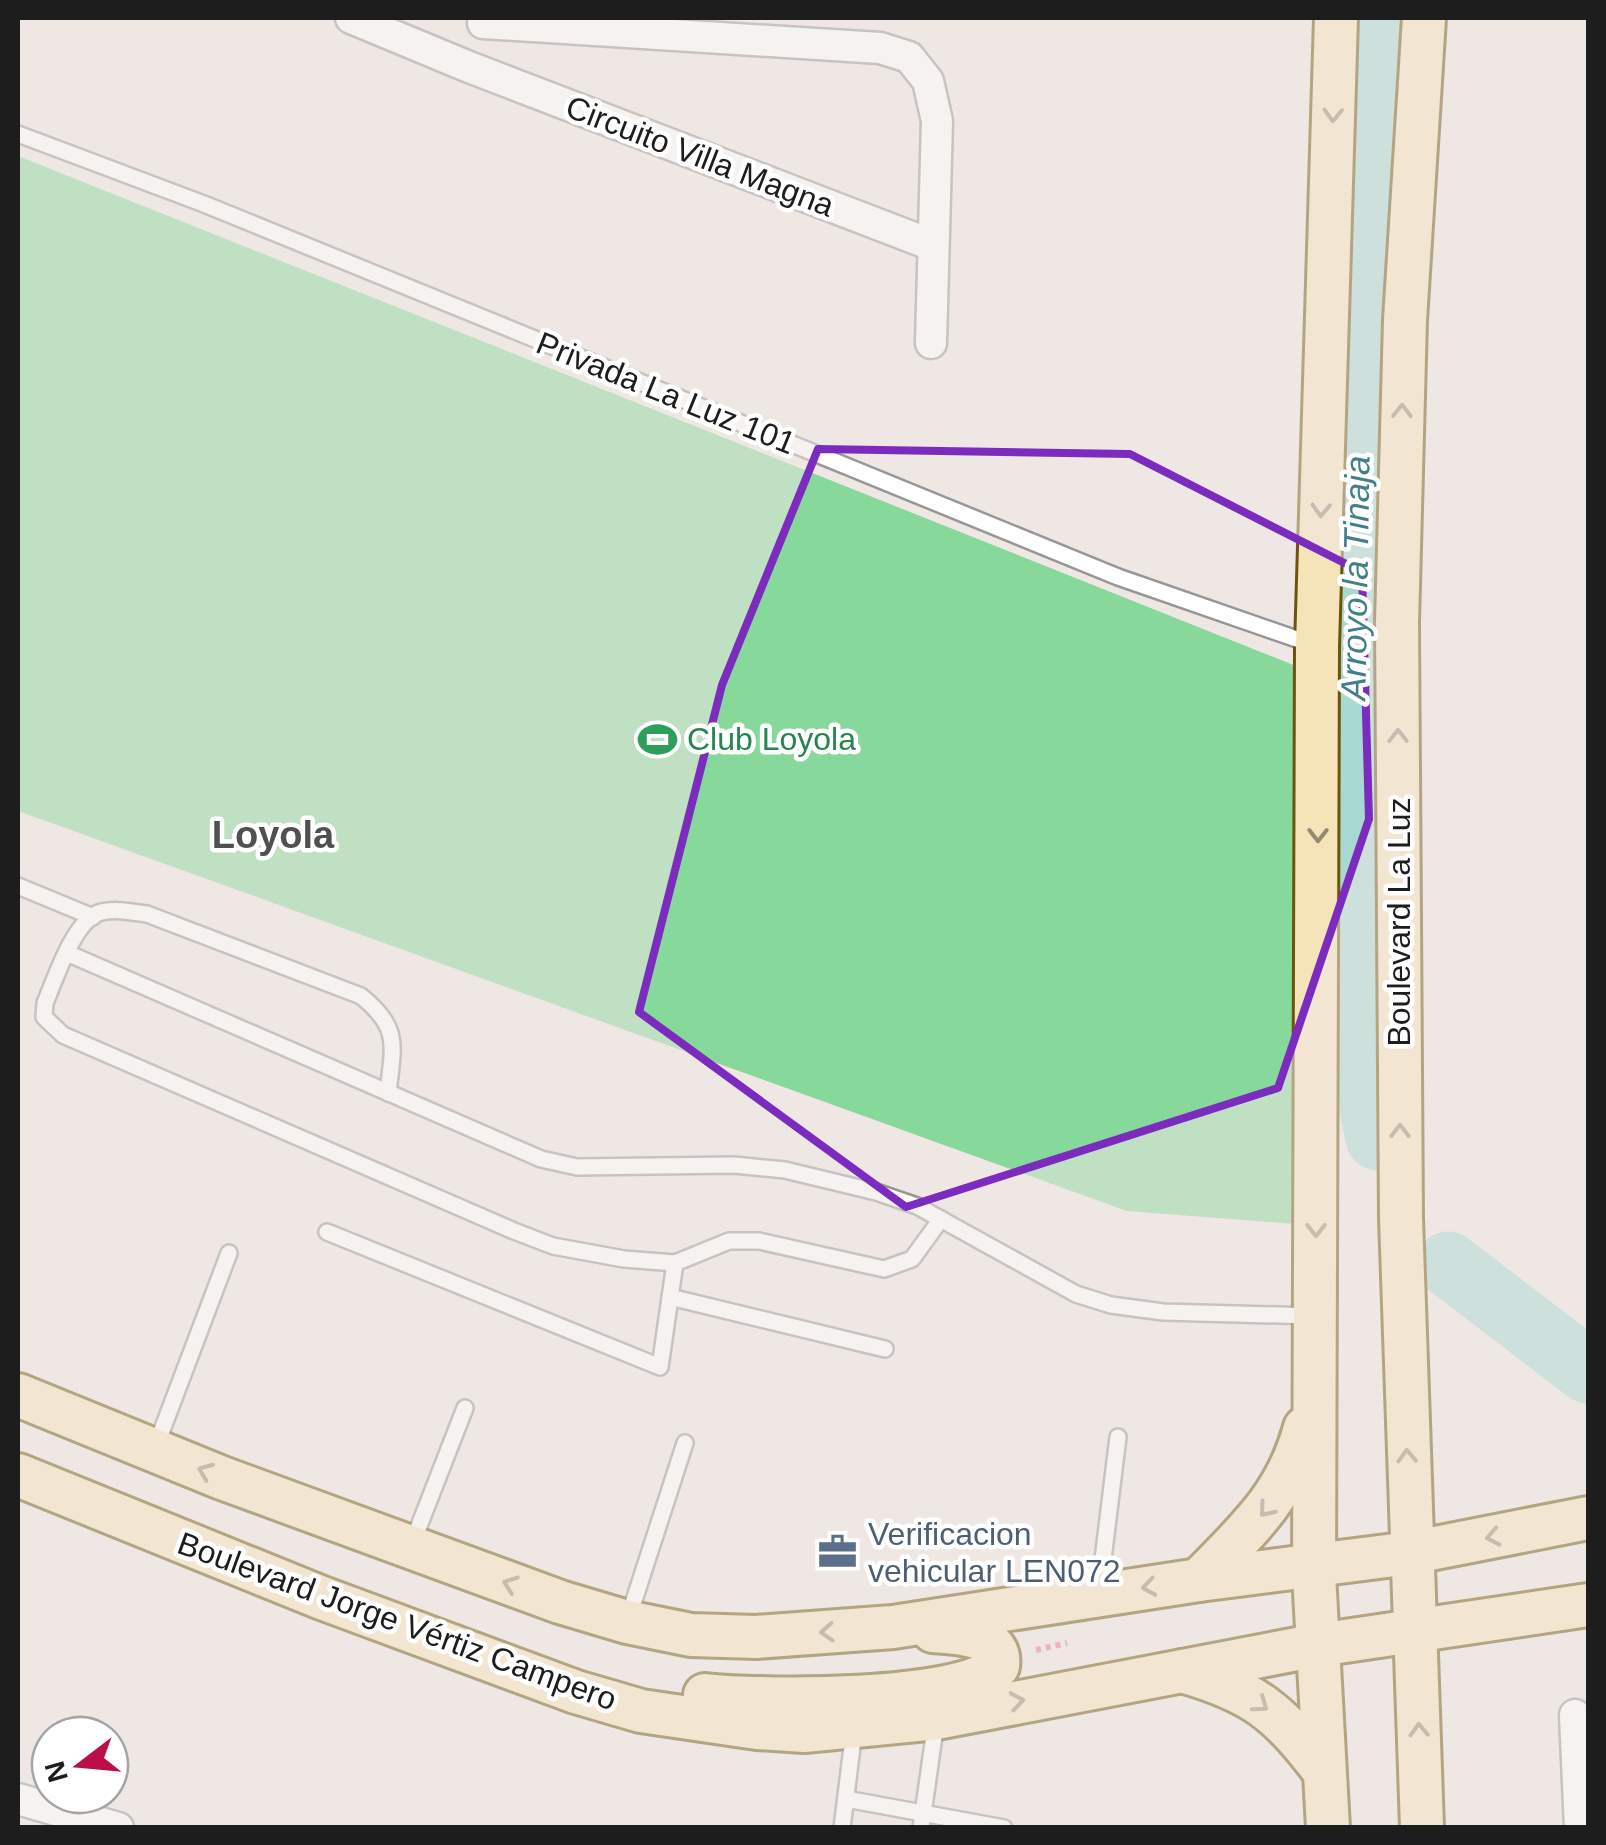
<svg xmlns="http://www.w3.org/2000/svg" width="1606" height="1845" font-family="Arial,sans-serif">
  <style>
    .pitch { fill: #86d89b }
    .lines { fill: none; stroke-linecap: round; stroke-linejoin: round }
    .river { stroke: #a7d8d2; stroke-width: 65 }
    .lane-casing { stroke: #979797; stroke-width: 20 }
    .street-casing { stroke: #979797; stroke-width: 35 }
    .secondary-casing { stroke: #6c540c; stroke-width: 48 }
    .path { stroke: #f07292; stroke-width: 6; stroke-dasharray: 5 5; stroke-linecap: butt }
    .lane { stroke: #fff; stroke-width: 15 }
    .street { stroke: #fff; stroke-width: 30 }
    .secondary { stroke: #f5e3ba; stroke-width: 42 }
    .oneway { stroke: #948a73 }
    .marked { fill: none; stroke: #7b2cbf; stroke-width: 8; stroke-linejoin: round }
    .labels { text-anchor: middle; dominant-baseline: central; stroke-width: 9; stroke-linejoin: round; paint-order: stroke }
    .street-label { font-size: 32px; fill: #1d1d1d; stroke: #fff }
    .leisure-label { font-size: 32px; fill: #27864d; stroke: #fff; text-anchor: start }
    .service-label { font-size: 32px; fill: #4e5e75; stroke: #fff; text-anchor: start }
    .water-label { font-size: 35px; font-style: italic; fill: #437f88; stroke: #fff }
    .quarter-label { font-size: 38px; font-weight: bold; fill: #505050; stroke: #fff }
  </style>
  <rect width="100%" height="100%" fill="#eee7e4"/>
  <path class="pitch" d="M 18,156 L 1296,666 L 1296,1224 L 1127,1211 L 18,811 Z"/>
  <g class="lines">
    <g class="river">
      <path d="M 1375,18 L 1359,279 L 1353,594 L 1352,842 L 1362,1061 L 1378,1138"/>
      <path d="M 1448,1264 L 1588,1371"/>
    </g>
    <defs>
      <g id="lane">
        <path d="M 18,134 L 204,204 L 1118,577 L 1311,644"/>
        <path d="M 18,886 L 93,917"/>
        <path d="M 67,953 L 541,1159 L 577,1167 L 734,1165 L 785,1170 L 876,1192 L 917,1206 L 1076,1294 L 1111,1305 L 1163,1312 L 1314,1316"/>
        <path d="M 388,1093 C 393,1046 401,1028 361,996 L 147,914 C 132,912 113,908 98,913 C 73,923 55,980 45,1003 L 44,1017 L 63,1035 L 514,1231 L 553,1246 L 624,1259 L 675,1263 L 729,1241 L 759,1241 L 884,1269 L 912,1259 L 941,1219"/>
        <path d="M 327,1232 L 660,1367 L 675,1263"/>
        <path d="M 670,1297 L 885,1349"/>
        <path d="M 156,1446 L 229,1253"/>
        <path d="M 412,1544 L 465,1408"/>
        <path d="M 1099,1592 L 1118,1437"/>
        <path d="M 628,1619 L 685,1443"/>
        <path d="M 846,1799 L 1004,1828"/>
        <path d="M 842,1828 L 854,1731"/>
        <path d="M 921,1828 L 936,1722"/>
      </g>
      <g id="street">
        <path d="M 351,18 L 469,67 L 932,245"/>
        <path d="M 483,23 L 880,48 L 909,57 L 928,81 L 937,121 L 931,343"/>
        <path d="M 1575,1715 L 1580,1828"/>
        <path d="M 18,1799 L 118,1828"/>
      </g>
      <g id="secondary">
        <path d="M 18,1395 L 222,1478 L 560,1602 L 627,1622 L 691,1635 L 756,1637 L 893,1627 L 1199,1580 L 1410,1553 L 1588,1518"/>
        <path d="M 18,1475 L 322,1598 L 576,1692 L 641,1711 L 757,1728 L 804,1731 L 937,1718 L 1318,1645 L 1588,1605"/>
        <path d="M 1199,1580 C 1247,1531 1287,1496 1305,1428"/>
        <path d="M 1182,1671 C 1255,1692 1278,1711 1324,1771"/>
        <path d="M 705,1695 C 758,1701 964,1703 998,1666 C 1003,1633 956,1633 933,1631"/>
        <path d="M 1328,1828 L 1314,1574 L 1317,646 L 1336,18"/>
        <path d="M 1422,1828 L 1401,1218 L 1397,623 L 1405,320 L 1424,18"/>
      </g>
    </defs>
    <use href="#lane" class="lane-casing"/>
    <use href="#street" class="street-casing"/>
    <use href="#secondary" class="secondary-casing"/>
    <path class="path" d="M 1036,1650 L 1067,1643"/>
    <use href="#lane" class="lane"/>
    <use href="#street" class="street"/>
    <use href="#secondary" class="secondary"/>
  </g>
  <defs><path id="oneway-chevron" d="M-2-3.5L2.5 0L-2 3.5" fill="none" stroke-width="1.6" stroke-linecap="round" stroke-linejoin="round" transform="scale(2.5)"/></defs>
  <g class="oneway">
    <use href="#oneway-chevron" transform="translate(1333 115) rotate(92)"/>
    <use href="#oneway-chevron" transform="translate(1402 411) rotate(-89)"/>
    <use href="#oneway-chevron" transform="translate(1321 510) rotate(92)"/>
    <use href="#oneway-chevron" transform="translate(1398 736) rotate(-90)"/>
    <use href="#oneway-chevron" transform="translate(1318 835) rotate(90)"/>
    <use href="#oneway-chevron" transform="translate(1400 1131) rotate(-90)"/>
    <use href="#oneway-chevron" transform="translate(1316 1230) rotate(90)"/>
    <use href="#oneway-chevron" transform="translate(1407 1456) rotate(-92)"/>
    <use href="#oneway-chevron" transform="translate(205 1471) rotate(-158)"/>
    <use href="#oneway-chevron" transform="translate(1266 1510) rotate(130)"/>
    <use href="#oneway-chevron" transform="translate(1493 1537) rotate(169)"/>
    <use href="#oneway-chevron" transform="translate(510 1584) rotate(-160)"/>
    <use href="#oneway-chevron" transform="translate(1149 1587) rotate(171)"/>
    <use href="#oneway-chevron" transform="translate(827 1632) rotate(176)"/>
    <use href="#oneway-chevron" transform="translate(1017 1701) rotate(-9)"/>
    <use href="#oneway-chevron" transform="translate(1261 1705) rotate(36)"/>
    <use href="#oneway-chevron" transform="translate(1419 1730) rotate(-92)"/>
  </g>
  <path d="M0 0H1606V1845H0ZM 818,449 L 1130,454 L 1362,572 L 1369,819 L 1278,1088 L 906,1207 L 639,1012 L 722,685 Z" fill="#eee7e4" fill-opacity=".55" fill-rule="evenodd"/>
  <path class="marked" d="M 818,449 L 1130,454 L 1362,572 L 1369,819 L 1278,1088 L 906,1207 L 639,1012 L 722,685 Z"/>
  <defs>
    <symbol id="stadium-bare" viewBox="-9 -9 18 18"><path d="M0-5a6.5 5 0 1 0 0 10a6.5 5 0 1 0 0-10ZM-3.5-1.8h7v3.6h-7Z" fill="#2e9e5b" stroke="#fff" stroke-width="2.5" paint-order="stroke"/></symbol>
    <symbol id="office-bare" viewBox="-9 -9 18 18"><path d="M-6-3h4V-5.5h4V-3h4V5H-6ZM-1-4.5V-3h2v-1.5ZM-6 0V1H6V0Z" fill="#5c6f8a" stroke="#fff" stroke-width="2.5" paint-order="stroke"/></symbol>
  </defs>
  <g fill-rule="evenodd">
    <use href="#stadium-bare" x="630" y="712" width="55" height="55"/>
    <use href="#office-bare" x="810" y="1524" width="55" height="55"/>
  </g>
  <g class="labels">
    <g class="street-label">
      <text transform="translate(700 156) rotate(21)">Circuito Villa Magna</text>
      <text transform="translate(666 393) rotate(22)">Privada La Luz 101</text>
      <text transform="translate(1399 922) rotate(-90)">Boulevard La Luz</text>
      <text transform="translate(397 1621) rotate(20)">Boulevard Jorge Vértiz Campero</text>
    </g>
    <g class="leisure-label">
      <text x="687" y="739">Club Loyola</text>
    </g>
    <g class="service-label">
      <text x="868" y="1534">Verificacion<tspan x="868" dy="37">vehicular LEN072</tspan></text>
    </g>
    <g class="water-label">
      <text transform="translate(1355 578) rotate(-89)">Arroyo la Tinaja</text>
    </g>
    <g class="quarter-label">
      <text x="273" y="835">Loyola</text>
    </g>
  </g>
  <rect width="1606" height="1845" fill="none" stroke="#1d1d1d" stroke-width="40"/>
  <g transform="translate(80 1765) rotate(254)"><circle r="48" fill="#ffffff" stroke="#a5a5a5" stroke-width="2.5"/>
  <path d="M0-8L18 38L0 25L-18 38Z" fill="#bd0e4c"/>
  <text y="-15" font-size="28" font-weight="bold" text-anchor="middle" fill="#1d1d1d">N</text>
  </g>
</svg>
